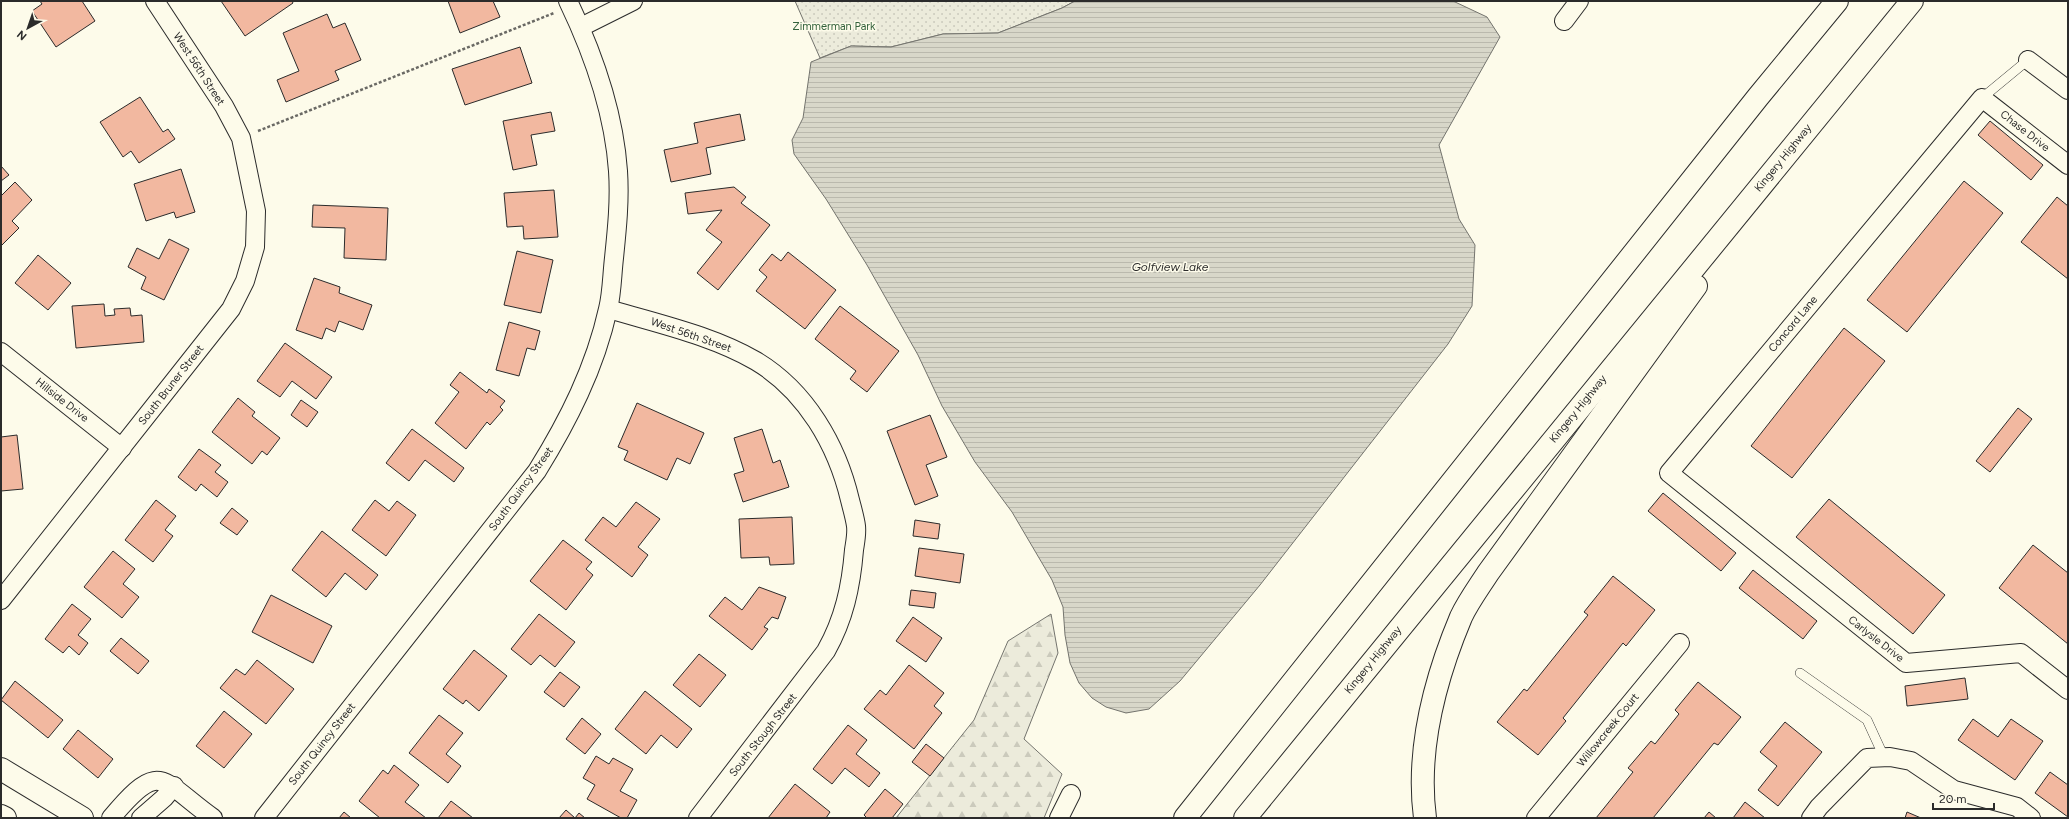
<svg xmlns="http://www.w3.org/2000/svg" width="2069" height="819" font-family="Figtree,sans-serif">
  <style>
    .forest { fill: url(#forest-firs); stroke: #74746e }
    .park { fill: url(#park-dots); stroke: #74746e }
    .water { fill: url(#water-rules); stroke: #74746e }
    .building { fill: #f2b8a0; stroke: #2b2b2b }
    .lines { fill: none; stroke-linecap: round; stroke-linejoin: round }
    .lane-casing { stroke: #2b2b2b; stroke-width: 10 }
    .street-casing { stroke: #2b2b2b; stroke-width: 20 }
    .secondary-casing { stroke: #2b2b2b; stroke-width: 24 }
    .highway-casing { stroke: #2b2b2b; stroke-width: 24 }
    .path { stroke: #6a6964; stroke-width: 2.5; stroke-dasharray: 3 2; stroke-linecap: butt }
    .lane { stroke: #fdfbea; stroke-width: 9 }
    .street { stroke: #fdfbea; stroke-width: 18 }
    .secondary { stroke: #fdfbea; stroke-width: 22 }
    .highway { stroke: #fdfbea; stroke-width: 22 }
    .labels { text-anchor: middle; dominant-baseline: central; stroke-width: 3; stroke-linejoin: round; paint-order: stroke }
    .park-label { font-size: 11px; fill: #34623c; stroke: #fdfbea }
    .street-label { font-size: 11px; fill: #2b2b2b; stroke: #fdfbea }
    .water-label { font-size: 12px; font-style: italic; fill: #2b2b2b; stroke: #fdfbea }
  </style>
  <defs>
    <pattern id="forest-firs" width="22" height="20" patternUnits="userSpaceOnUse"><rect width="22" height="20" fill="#ecebdb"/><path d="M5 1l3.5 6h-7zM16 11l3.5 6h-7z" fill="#cbcabc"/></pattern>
    <pattern id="park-dots" width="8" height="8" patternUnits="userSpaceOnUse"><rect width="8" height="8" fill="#ecebdb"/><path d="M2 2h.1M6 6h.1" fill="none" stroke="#cbcabc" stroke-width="1.8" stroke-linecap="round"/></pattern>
    <pattern id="water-rules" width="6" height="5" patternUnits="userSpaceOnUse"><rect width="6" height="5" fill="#d8d7c9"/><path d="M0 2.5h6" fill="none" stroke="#bab9ad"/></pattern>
  </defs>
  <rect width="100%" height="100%" fill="#fdfbea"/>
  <path class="forest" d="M 1051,614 L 1058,653 L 1024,739 L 1062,774 L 1044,818 L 896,818 L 974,720 L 1008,641 Z"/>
  <path class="park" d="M 795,1 L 1075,1 L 1062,8 L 998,33 L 943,34 L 891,47 L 851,46 L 820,58 Z"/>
  <path class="water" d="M 1075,1 L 1453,1 L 1487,17 L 1500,37 L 1439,145 L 1459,219 L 1475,245 L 1472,306 L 1448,344 L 1260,585 L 1180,681 L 1149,709 L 1126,713 L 1106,707 L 1092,698 L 1079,683 L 1070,663 L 1065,635 L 1063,607 L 1052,580 L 1012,512 L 975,462 L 942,406 L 918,355 L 867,265 L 826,199 L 794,154 L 792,140 L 803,118 L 811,62 L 851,46 L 891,47 L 943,34 L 998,33 L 1062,8 Z"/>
  <g class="building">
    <path d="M 40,1 L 82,1 L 95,21 L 56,47 L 32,11 L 42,4 Z"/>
    <path d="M 221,1 L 292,1 L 293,3 L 245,36 Z"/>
    <path d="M 448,1 L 493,1 L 500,17 L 460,33 Z"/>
    <path d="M 327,14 L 333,28 L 345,23 L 361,60 L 335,71 L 339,80 L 286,102 L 277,80 L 299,71 L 283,33 Z"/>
    <path d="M 520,47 L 532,83 L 465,105 L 452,69 Z"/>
    <path d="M 140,97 L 163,132 L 168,129 L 175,139 L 139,163 L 131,151 L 123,157 L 100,122 Z"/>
    <path d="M 551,112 L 555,131 L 531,135 L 537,165 L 513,170 L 503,121 Z"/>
    <path d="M 740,114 L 745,140 L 706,148 L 711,174 L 671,182 L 664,150 L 698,143 L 694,123 Z"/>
    <path d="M 1990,121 L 2043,165 L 2031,180 L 1978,135 Z"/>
    <path d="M 1,166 L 9,175 L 1,181 Z"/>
    <path d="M 181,169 L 195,212 L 176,218 L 174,212 L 146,221 L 134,184 Z"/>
    <path d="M 1964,181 L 2003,213 L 1907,332 L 1867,300 Z"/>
    <path d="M 15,182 L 32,200 L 12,221 L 19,228 L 1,246 L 1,196 Z"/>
    <path d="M 734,187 L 746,197 L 741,203 L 770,225 L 718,290 L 697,273 L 722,242 L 706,230 L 722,210 L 688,214 L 685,193 Z"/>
    <path d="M 554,190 L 558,237 L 524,239 L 523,226 L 507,227 L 504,193 Z"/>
    <path d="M 2057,197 L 2068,206 L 2068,279 L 2021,242 Z"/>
    <path d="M 313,205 L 388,208 L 386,260 L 344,258 L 345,228 L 312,227 Z"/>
    <path d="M 169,239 L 189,249 L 164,300 L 141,289 L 146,277 L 128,267 L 137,248 L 159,259 Z"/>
    <path d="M 517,251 L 553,260 L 541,313 L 504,305 Z"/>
    <path d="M 788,252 L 836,290 L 805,329 L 756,291 L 767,277 L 759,270 L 772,254 L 781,261 Z"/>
    <path d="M 38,255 L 71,283 L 48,310 L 15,283 Z"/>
    <path d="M 314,278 L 340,287 L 339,293 L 372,305 L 363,330 L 339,321 L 335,332 L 326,328 L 322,339 L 296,330 Z"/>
    <path d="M 104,304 L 105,316 L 115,315 L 114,309 L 130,308 L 131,316 L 142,315 L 144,342 L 76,348 L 72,306 Z"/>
    <path d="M 840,306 L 899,351 L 867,392 L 850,379 L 856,371 L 815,339 Z"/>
    <path d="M 509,322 L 540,331 L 535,350 L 527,348 L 519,376 L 496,370 Z"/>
    <path d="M 1844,328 L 1885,361 L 1792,478 L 1751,446 Z"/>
    <path d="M 285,343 L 332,377 L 316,399 L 292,381 L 280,397 L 257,381 Z"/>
    <path d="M 460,372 L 487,393 L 489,389 L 505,401 L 500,407 L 503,410 L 490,425 L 487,422 L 466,449 L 435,423 L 459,392 L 450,385 Z"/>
    <path d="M 238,398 L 255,412 L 252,416 L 280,438 L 267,455 L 262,451 L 252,464 L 212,432 Z"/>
    <path d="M 301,400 L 318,412 L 307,427 L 291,415 Z"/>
    <path d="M 637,403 L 704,433 L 690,464 L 677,458 L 667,480 L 624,460 L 628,451 L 618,447 Z"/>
    <path d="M 2018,408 L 2032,419 L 1990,472 L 1976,461 Z"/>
    <path d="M 930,415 L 947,457 L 926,465 L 938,496 L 915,505 L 887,431 Z"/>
    <path d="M 412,429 L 464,468 L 454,482 L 425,460 L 409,481 L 386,463 Z"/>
    <path d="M 762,429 L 773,463 L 780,460 L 789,487 L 743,502 L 734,474 L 744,471 L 734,438 Z"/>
    <path d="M 17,435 L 23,489 L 1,491 L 1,437 Z"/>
    <path d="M 199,449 L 221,465 L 215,472 L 228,482 L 217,497 L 201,484 L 196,491 L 178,477 Z"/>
    <path d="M 1663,493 L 1736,553 L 1721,571 L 1648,511 Z"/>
    <path d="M 1829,499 L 1945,595 L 1913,634 L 1796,537 Z"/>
    <path d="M 156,500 L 176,516 L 165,530 L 173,536 L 153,562 L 125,540 Z"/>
    <path d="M 375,500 L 389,511 L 397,501 L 416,515 L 386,556 L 352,530 Z"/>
    <path d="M 636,502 L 660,519 L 638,547 L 648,555 L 632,577 L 585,540 L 603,517 L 616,527 Z"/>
    <path d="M 232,508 L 248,521 L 237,535 L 220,523 Z"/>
    <path d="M 792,517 L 794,564 L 770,565 L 769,557 L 741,558 L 739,519 Z"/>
    <path d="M 915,520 L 940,524 L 938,539 L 913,536 Z"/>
    <path d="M 322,531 L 378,575 L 366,590 L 345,573 L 326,597 L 292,570 Z"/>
    <path d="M 563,540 L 592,562 L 586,569 L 593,575 L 566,610 L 530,581 Z"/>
    <path d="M 2033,545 L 2068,573 L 2068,644 L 1999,588 Z"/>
    <path d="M 919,548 L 964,554 L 960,583 L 915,576 Z"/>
    <path d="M 113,551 L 135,569 L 123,584 L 139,597 L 122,618 L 84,587 Z"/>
    <path d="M 1753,570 L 1817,621 L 1803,639 L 1739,588 Z"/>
    <path d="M 1613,576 L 1655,610 L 1626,646 L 1623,643 L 1563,718 L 1566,721 L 1538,755 L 1497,722 L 1524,689 L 1527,691 L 1588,615 L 1584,612 Z"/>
    <path d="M 759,587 L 786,597 L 778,619 L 772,617 L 764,627 L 768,629 L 752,650 L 709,616 L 725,597 L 742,610 Z"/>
    <path d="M 911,590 L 936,593 L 934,608 L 909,605 Z"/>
    <path d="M 271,595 L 332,626 L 313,663 L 252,632 Z"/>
    <path d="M 72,604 L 91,619 L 78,635 L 88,643 L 79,655 L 69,646 L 63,653 L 45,639 Z"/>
    <path d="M 539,614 L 575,642 L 555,667 L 540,655 L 531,665 L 511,649 Z"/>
    <path d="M 913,617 L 942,638 L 926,662 L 896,641 Z"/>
    <path d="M 121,638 L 149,661 L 138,674 L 110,651 Z"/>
    <path d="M 474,650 L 507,676 L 479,711 L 466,700 L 463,704 L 443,689 Z"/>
    <path d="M 699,654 L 726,675 L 700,707 L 673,685 Z"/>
    <path d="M 257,660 L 294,689 L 266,724 L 220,688 L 236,669 L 245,675 Z"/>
    <path d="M 909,665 L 944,693 L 934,706 L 942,713 L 914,749 L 864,709 L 880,690 L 886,695 Z"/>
    <path d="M 560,672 L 580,687 L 564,707 L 544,692 Z"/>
    <path d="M 1965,678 L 1968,699 L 1907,706 L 1905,686 Z"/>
    <path d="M 15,681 L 63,720 L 48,738 L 1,700 Z"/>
    <path d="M 1698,682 L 1741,717 L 1718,745 L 1714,743 L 1653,818 L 1596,818 L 1633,772 L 1628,768 L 1651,741 L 1655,744 L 1679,714 L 1675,710 Z"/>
    <path d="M 645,691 L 692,729 L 677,748 L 661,735 L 646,754 L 615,729 Z"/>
    <path d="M 224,711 L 252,734 L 224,768 L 196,746 Z"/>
    <path d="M 439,715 L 463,733 L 446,754 L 461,766 L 448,783 L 409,753 Z"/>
    <path d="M 582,718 L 601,734 L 585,754 L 566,739 Z"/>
    <path d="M 1973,719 L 1998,737 L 2011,719 L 2043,741 L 2015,780 L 1958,740 Z"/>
    <path d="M 1785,722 L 1822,752 L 1778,806 L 1758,790 L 1777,766 L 1760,752 Z"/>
    <path d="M 848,725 L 867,740 L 856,754 L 880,773 L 869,787 L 845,768 L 832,784 L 813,769 Z"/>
    <path d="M 78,730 L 113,759 L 98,778 L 63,749 Z"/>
    <path d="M 926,744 L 944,758 L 930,776 L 912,762 Z"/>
    <path d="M 596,756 L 609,764 L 613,758 L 633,769 L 620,791 L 637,800 L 627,818 L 621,818 L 587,799 L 595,785 L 583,778 Z"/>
    <path d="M 394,765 L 419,785 L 405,802 L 426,818 L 380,818 L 359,801 L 383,770 L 388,774 Z"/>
    <path d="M 2050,772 L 2068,785 L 2068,817 L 2035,793 Z"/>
    <path d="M 795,784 L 830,812 L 826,818 L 768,818 Z"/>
    <path d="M 885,789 L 903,804 L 892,818 L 867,818 L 864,815 Z"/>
    <path d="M 451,801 L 473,818 L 438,818 Z"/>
    <path d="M 1745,802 L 1765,818 L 1733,818 Z"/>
    <path d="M 566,810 L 575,818 L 579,813 L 585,818 L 559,818 Z"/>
    <path d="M 344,812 L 351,818 L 339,818 Z"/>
    <path d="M 1709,812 L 1716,818 L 1704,818 Z"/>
    <path d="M 1907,812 L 1921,818 L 1905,818 Z"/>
  </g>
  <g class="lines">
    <defs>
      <g id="lane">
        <path d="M 1982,98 L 2028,60"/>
        <path d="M 1800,673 L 1867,720 L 1884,757"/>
      </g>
      <g id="street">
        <path d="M 1564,21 L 1579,1"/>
        <path d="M 581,27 L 633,1"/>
        <path d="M 2028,60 L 2068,90"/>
        <path d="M 2068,165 L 1982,98 L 1669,473 L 1906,663 L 2021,653 L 2068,690"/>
        <path d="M 609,309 C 658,324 711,335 756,361 C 806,391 837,445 850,500 C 852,508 855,518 856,526 C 857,534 855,543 854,550 C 851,587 844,619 826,651 L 698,818"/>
        <path d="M 1,352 L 122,448"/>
        <path d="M 1,600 L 231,309 L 245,281 L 255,247 L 256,211 L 241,138 L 224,106 L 155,1"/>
        <path d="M 111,818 C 161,758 160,780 213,818"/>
        <path d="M 141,818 L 164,798 L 174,786"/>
        <path d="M 264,818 L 537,471 C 568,421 595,368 608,309 C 612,293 612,275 614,258 C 617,229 620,200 618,171 C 614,113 593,53 568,1"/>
        <path d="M 1059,818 L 1071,794"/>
        <path d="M 1536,818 L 1680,643"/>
        <path d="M 1811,818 L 1819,807 L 1867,758 L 1890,757 L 1911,761 L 1954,790 L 2017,807 L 2031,818"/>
      </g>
      <g id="secondary">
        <path d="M 1,769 L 82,818"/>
        <path d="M 1,816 L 5,818"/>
      </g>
      <g id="highway">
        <path d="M 1185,818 L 1758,97 L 1837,1"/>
        <path d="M 1245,818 L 1912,1"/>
        <path d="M 1425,818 C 1416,750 1435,679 1461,617 C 1468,602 1479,587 1488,573 L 1696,286"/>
      </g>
    </defs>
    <use href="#lane" class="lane-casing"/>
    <use href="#street" class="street-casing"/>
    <use href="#secondary" class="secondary-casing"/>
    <use href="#highway" class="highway-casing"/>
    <path class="path" d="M 258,131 L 554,13"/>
    <use href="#lane" class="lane"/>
    <use href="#street" class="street"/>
    <use href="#secondary" class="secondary"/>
    <use href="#highway" class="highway"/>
  </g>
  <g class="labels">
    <g class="park-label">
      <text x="834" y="26">Zimmerman Park</text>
    </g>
    <g class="street-label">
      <text transform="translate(199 69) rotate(57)">West 56th Street</text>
      <text transform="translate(2025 131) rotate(38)">Chase Drive</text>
      <text transform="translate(1783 158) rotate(-51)">Kingery Highway</text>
      <text transform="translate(1793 324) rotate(-50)">Concord Lane</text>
      <text transform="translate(691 335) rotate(19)">West 56th Street</text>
      <text transform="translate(171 385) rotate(-52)">South Bruner Street</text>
      <text transform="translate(62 400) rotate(38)">Hillside Drive</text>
      <text transform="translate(1578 409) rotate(-51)">Kingery Highway</text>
      <text transform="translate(521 489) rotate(-54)">South Quincy Street</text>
      <text transform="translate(1876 639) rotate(38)">Carlysle Drive</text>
      <text transform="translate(1373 660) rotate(-51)">Kingery Highway</text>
      <text transform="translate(1608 730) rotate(-51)">Willowcreek Court</text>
      <text transform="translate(763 735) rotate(-52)">South Stough Street</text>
      <text transform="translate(322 744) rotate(-52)">South Quincy Street</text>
    </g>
    <g class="water-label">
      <text x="1170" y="267">Golfview Lake</text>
    </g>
  </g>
  <rect width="2069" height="819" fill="none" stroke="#2b2b2b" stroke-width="4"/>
  <g transform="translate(28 28) rotate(220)" stroke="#fdfbea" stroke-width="3" paint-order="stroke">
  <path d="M0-3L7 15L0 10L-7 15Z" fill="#2b2b2b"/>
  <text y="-6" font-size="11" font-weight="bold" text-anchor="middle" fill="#2b2b2b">N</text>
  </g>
  <path d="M1933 803v6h61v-6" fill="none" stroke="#2b2b2b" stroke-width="2"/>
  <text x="1939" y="803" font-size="12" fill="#2b2b2b" stroke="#fdfbea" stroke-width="3" paint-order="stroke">20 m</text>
</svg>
